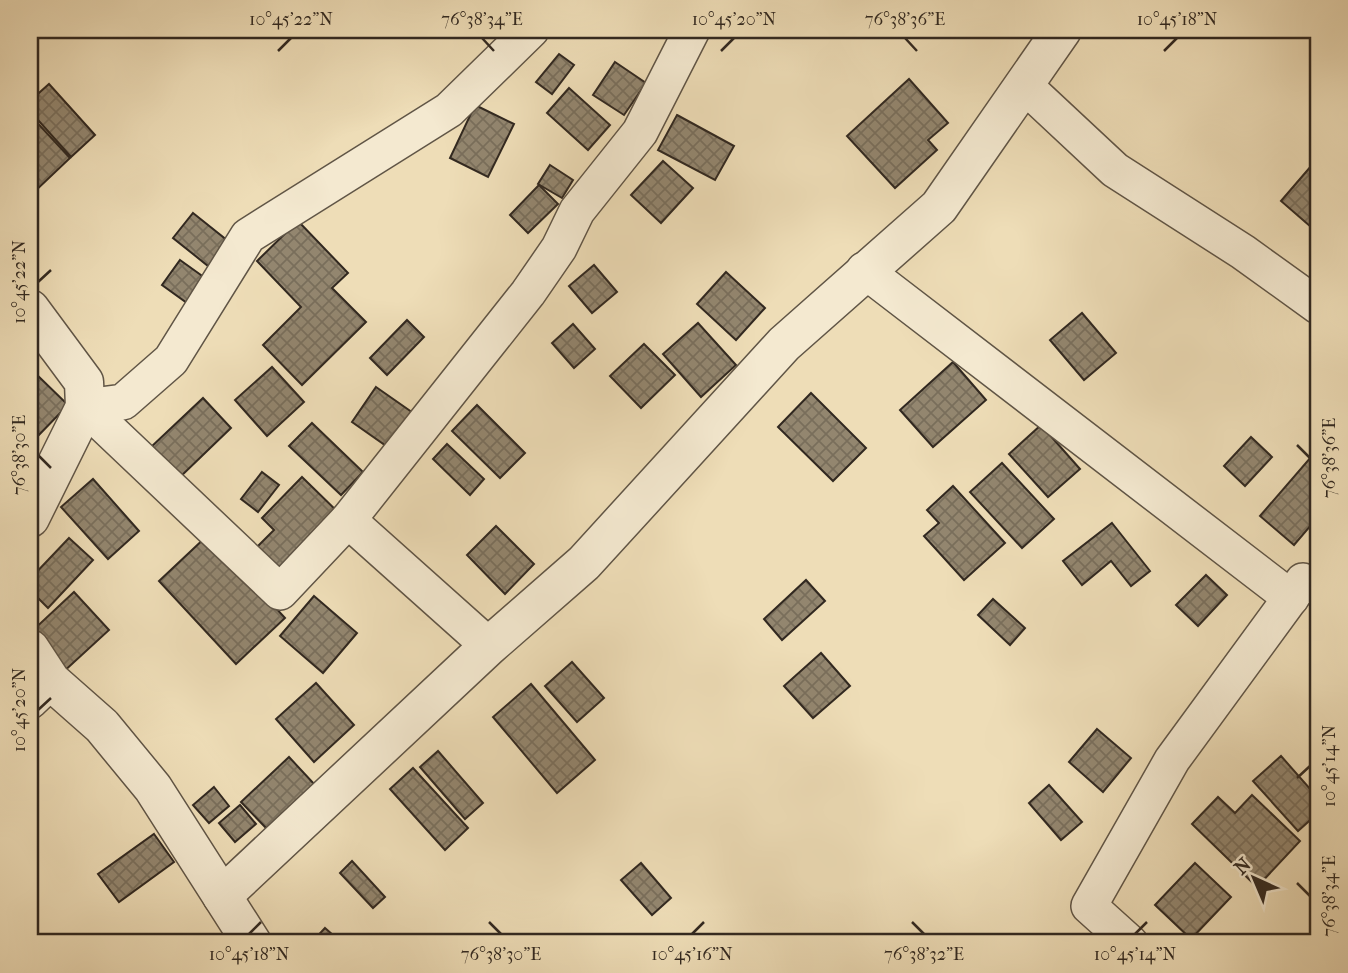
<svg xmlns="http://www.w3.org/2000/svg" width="1348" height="973" font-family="'IM FELL French Canon',serif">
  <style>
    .building { fill: url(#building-cross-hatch); stroke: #312820; stroke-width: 2 }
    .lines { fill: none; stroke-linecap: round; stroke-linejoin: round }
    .minor-casing { stroke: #605546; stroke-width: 38 }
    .tertiary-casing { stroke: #605546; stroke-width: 41 }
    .minor { stroke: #f4e9d0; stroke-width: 35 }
    .tertiary { stroke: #f4e9d0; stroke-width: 38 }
    .ticks { fill: none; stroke: #312820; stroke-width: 2.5 }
    .neatline { fill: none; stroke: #312820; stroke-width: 2.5 }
    .ticks-label { font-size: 18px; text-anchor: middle; fill: #312820 }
  </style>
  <defs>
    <pattern id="building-cross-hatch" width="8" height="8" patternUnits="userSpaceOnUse" patternTransform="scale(1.75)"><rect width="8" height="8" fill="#93866f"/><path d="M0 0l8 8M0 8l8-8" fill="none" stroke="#796e5b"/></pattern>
  </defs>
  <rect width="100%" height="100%" fill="#eeddb7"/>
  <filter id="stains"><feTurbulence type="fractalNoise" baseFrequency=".00286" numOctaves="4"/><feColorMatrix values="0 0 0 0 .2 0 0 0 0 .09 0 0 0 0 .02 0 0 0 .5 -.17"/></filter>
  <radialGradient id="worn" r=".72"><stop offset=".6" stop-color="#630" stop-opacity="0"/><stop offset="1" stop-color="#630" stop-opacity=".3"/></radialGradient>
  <g class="building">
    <path d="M 559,54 L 574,65 L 552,94 L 536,82 Z"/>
    <path d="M 615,62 L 646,83 L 624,115 L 593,95 Z"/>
    <path d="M 909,79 L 948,123 L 928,140 L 937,150 L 895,188 L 847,136 Z"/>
    <path d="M 49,84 L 95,135 L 71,157 L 30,111 L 30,101 Z"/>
    <path d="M 569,88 L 610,125 L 588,150 L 547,113 Z"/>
    <path d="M 475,105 L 514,124 L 488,177 L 450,158 Z"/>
    <path d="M 30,115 L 70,158 L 30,196 Z"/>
    <path d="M 677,115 L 734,146 L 715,180 L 658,150 Z"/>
    <path d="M 1318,158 L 1318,233 L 1281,201 Z"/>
    <path d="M 663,161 L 693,188 L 661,223 L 631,195 Z"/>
    <path d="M 550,165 L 573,180 L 562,198 L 538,184 Z"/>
    <path d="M 539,185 L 558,204 L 528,233 L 510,215 Z"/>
    <path d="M 193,213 L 233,245 L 213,270 L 173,238 Z"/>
    <path d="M 298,221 L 348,273 L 332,288 L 366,322 L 302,385 L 263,345 L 301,307 L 257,261 Z"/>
    <path d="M 180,260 L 212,283 L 194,308 L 162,285 Z"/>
    <path d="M 594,265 L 617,292 L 592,313 L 569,286 Z"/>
    <path d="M 726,272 L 765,308 L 736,340 L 697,304 Z"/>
    <path d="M 1082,313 L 1116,353 L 1084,380 L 1050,340 Z"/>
    <path d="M 407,320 L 424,337 L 387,375 L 370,358 Z"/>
    <path d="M 698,323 L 736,365 L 701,397 L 663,354 Z"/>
    <path d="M 573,324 L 595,349 L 574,368 L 552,343 Z"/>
    <path d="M 644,344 L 675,375 L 641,408 L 610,376 Z"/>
    <path d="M 953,362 L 986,400 L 933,447 L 900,410 Z"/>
    <path d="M 272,367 L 304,402 L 267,436 L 235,400 Z"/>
    <path d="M 34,372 L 68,405 L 32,442 L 30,376 Z"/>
    <path d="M 376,387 L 416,415 L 392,450 L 352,422 Z"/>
    <path d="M 811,393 L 866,448 L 833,481 L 778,427 Z"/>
    <path d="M 203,398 L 231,428 L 179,478 L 151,447 Z"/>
    <path d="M 477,405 L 525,453 L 500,478 L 452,431 Z"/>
    <path d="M 312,423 L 363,472 L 341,495 L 289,446 Z"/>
    <path d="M 1041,425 L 1080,469 L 1048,497 L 1009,454 Z"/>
    <path d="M 1251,437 L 1272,457 L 1245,486 L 1224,466 Z"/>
    <path d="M 447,444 L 484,479 L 470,495 L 433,459 Z"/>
    <path d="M 1318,449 L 1318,517 L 1294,545 L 1260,516 Z"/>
    <path d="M 1002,463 L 1054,519 L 1022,548 L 970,492 Z"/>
    <path d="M 262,472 L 279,485 L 258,512 L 241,499 Z"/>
    <path d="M 302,477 L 343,517 L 282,579 L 253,551 L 274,530 L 262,518 Z"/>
    <path d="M 93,479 L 139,531 L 108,559 L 61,507 Z"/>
    <path d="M 953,486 L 1005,543 L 964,580 L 924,536 L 939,523 L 927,510 Z"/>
    <path d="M 1112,523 L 1150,571 L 1131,586 L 1111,561 L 1082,585 L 1063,561 Z"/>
    <path d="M 496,526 L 534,564 L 505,594 L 467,555 Z"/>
    <path d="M 208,535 L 285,618 L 236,664 L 159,581 Z"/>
    <path d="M 69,538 L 93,560 L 48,608 L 30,590 L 30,579 Z"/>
    <path d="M 1206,575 L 1227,595 L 1198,626 L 1176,605 Z"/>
    <path d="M 806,580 L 825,601 L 782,640 L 764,619 Z"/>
    <path d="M 74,592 L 109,630 L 61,674 L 30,633 Z"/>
    <path d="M 314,596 L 357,633 L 323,673 L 280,636 Z"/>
    <path d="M 993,599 L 1025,628 L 1010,645 L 978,615 Z"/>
    <path d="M 821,653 L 850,686 L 813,718 L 784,686 Z"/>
    <path d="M 572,662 L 604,698 L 577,722 L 545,686 Z"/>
    <path d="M 316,683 L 354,725 L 314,762 L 276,719 Z"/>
    <path d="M 531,684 L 595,760 L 557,793 L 493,717 Z"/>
    <path d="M 1097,729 L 1131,758 L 1103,792 L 1069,762 Z"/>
    <path d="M 438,751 L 483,803 L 465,819 L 420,767 Z"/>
    <path d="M 1281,756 L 1318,798 L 1318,813 L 1298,831 L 1253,781 Z"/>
    <path d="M 289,757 L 315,785 L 267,829 L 241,802 Z"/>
    <path d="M 413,768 L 468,828 L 445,850 L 390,789 Z"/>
    <path d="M 1049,785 L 1082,822 L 1061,840 L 1029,803 Z"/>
    <path d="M 214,787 L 229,806 L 209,823 L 193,805 Z"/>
    <path d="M 1252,795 L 1300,841 L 1257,887 L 1192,824 L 1218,797 L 1235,813 Z"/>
    <path d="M 240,805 L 256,824 L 235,842 L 219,823 Z"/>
    <path d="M 154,834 L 174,862 L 119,902 L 98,874 Z"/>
    <path d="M 352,861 L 385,897 L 373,908 L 340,873 Z"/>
    <path d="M 641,863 L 671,898 L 652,915 L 621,880 Z"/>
    <path d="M 1195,863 L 1231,897 L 1191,939 L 1155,905 Z"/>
    <path d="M 325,928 L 342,943 L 311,943 Z"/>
  </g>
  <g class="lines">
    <defs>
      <g id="minor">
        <path d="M 1025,86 L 1115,170 L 1243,252 L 1318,306"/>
        <path d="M 864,270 L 1291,598"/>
        <path d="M 85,407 L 123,402 L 171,360 L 248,236 L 449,110 L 531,30"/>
        <path d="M 85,407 L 280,592 L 348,520"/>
        <path d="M 489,646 L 348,520 L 528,293 L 559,248 L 577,211 L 640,132 L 692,30"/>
        <path d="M 30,701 L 51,681"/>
        <path d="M 1130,943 L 1089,906 L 1172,760 L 1303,581 L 1318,588"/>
      </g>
      <g id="tertiary">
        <path d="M 30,309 L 84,382 L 85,407 L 30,518"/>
        <path d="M 30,649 L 51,681 L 102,726 L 153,788 L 252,943"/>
        <path d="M 222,896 L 489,646 L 584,563 L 784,344 L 939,207 L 1062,30"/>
      </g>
    </defs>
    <use href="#minor" class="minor-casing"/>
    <use href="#tertiary" class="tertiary-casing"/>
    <use href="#minor" class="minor"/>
    <use href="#tertiary" class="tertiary"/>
  </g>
  <path class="ticks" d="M 482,38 L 494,51M 905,38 L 917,51M 278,51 L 291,38M 721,51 L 734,38M 1164,51 L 1177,38M 38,282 L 51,270M 1297,445 L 1310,458M 38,455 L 51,468M 38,710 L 51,698M 1297,778 L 1310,766M 1297,883 L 1310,896M 489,922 L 501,934M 912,922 L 924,934M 249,934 L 261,922M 692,934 L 704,922M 1135,934 L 1147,922"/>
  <rect width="1348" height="973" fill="none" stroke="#eeddb7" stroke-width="77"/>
  <g transform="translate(1254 878) rotate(316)" stroke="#f4e9d0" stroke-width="5" paint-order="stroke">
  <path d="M0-5L12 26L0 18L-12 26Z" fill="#312820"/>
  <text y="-10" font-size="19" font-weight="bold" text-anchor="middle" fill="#312820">N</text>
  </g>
  <rect x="38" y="38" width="1272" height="896" class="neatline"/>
  <g class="ticks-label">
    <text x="291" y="25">10°45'22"N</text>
    <text x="482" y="25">76°38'34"E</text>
    <text x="734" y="25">10°45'20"N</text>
    <text x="905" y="25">76°38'36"E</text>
    <text x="1177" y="25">10°45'18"N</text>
    <text transform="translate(19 282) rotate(-90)" y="6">10°45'22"N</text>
    <text transform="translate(19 455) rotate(-90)" y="6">76°38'30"E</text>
    <text transform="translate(1329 458) rotate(-90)" y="6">76°38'36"E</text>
    <text transform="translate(19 710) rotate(-90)" y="6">10°45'20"N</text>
    <text transform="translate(1329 766) rotate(-90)" y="6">10°45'14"N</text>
    <text transform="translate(1329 896) rotate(-90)" y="6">76°38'34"E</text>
    <text x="249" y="960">10°45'18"N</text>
    <text x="501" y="960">76°38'30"E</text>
    <text x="692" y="960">10°45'16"N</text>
    <text x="924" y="960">76°38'32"E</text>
    <text x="1135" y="960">10°45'14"N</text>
  </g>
  <rect width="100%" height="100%" filter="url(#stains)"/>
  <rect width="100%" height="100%" fill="url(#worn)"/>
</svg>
